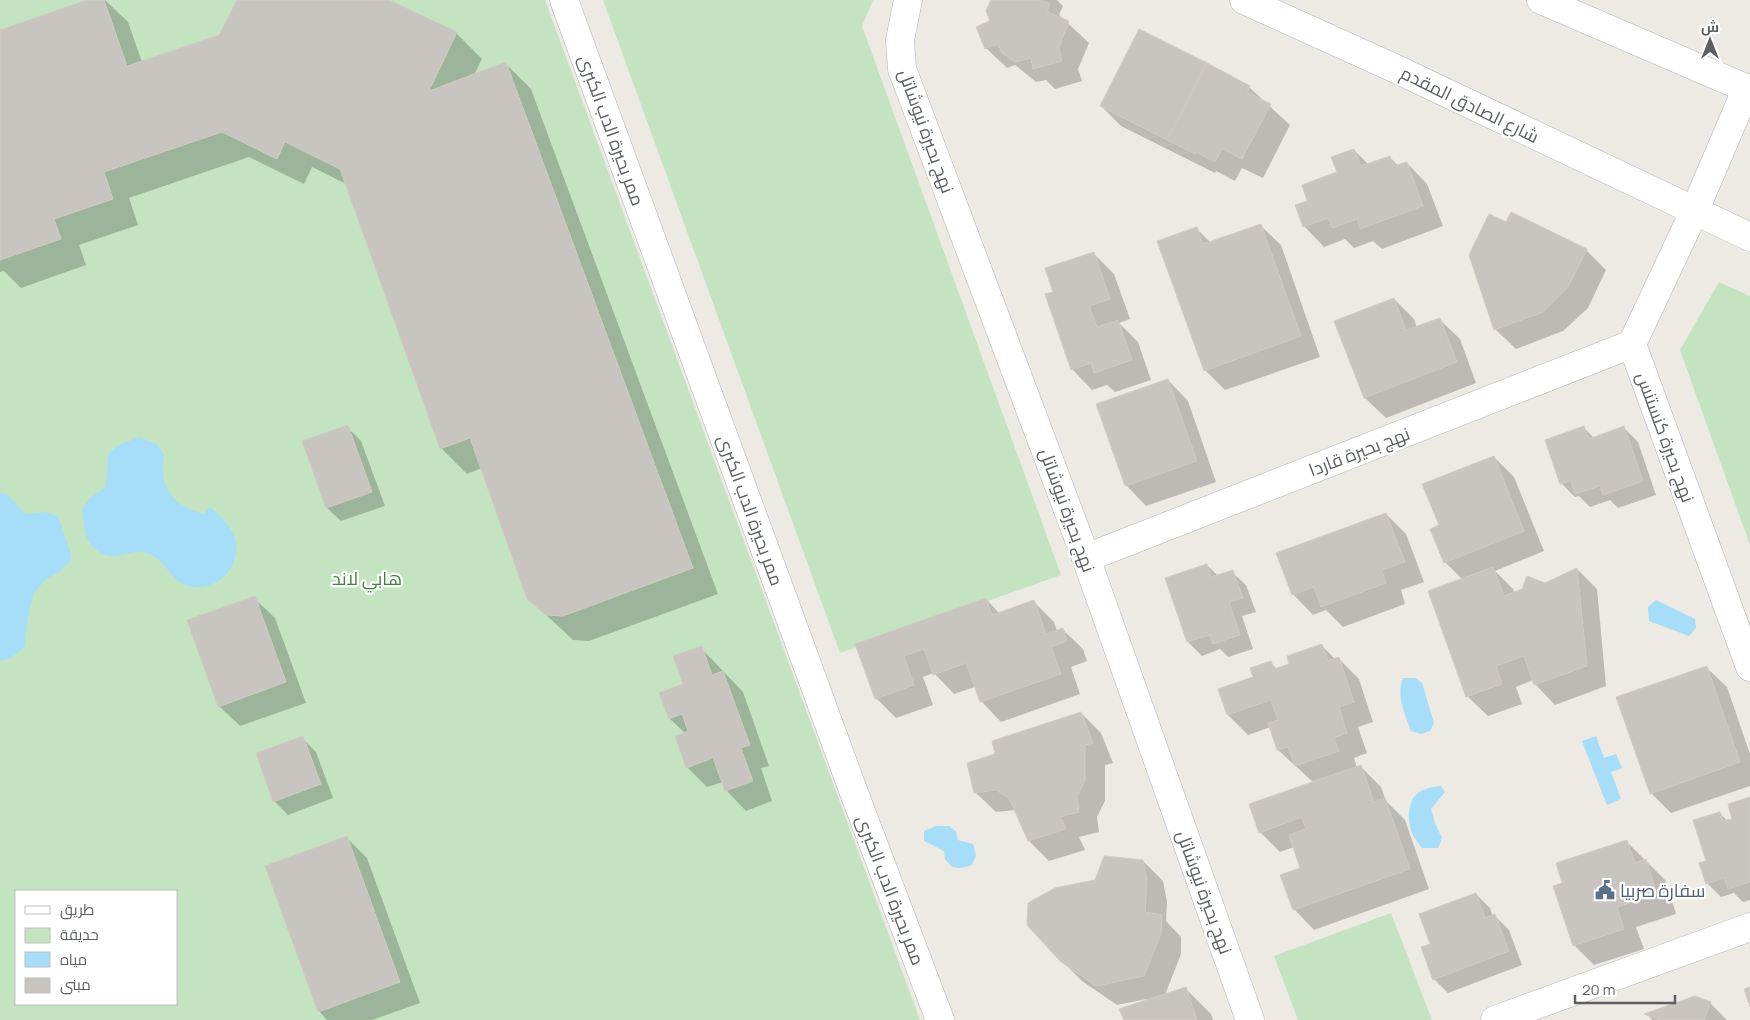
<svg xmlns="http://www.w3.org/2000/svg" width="1750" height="1020" font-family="Manrope,Cairo,sans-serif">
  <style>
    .green { fill: #c4e3c1; fill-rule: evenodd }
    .water { fill: #a6ddf9 }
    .shadow { fill: #0003 }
    .building { fill: #c8c4bf; stroke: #d1cbc1 }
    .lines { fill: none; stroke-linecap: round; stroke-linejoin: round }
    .street-casing { stroke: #b0b4b7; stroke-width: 29 }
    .secondary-casing { stroke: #afb3b7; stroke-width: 29 }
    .street { stroke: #fff; stroke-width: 28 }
    .secondary { stroke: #fff; stroke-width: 28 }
    .labels { text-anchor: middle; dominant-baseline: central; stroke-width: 4.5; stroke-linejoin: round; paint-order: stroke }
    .street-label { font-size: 18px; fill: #5b5f62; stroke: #fff }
    .park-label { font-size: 18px; fill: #3e823a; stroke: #fff }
    .service-label { font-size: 18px; fill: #4e5e75; stroke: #fff; text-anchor: start }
  </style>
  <rect width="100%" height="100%" fill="#ede9e3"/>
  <g class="green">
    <path d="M 0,0 L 545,0 L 920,1020 L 0,1020 ZM 16,891 L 176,891 L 176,1004 L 16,1004 Z"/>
    <path d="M 603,0 L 873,0 L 862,26 L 1061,575 L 840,653 Z"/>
    <path d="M 1719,282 L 1750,296 L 1750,545 L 1680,350 Z"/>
    <path d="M 1391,913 L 1432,1020 L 1298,1020 L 1274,956 Z"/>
  </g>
  <g class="water">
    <path d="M 139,437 L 158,445 L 164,455 C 158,487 173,506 204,514 L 210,507 C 223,517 239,534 236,552 C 235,556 234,562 232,566 C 223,585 194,595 177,580 C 166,570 161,556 145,553 C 135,550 125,555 115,556 C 103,557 89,547 86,535 C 84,527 83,517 82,509 L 90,498 L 106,487 L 108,454 L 119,445 Z"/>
    <path d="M 0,493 L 7,494 L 25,514 L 44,512 L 58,516 L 71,554 L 70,561 L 62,570 L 46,579 L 34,593 L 29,610 L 24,648 L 9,659 L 0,661 Z"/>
    <path d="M 1656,600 L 1695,619 L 1696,628 L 1689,636 L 1649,621 L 1648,607 Z"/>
    <path d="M 1403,678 L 1415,678 L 1422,683 L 1434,723 L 1430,731 L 1421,734 L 1411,731 C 1405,713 1396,697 1403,678 Z"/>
    <path d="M 1596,736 L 1604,758 L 1616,754 L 1622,768 L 1611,772 L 1621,799 L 1607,805 L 1582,741 Z"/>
    <path d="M 1441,786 L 1445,792 L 1431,809 L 1435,823 L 1442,838 L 1438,848 L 1422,848 C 1419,844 1415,839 1413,835 C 1407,823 1407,801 1418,793 C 1425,788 1432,787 1441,786 Z"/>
    <path d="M 936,826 L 949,826 L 956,832 L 958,840 L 973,844 L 976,855 L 972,865 L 961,868 L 952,867 L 945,859 L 944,851 L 924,841 L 924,831 Z"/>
  </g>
  <g class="shadow">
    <path d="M 91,0 L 105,0 L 128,22 L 142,62 L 220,36 L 238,0 L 386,0 L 456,33 L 482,59 L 474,75 L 505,63 L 531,89 L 718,594 L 589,641 L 573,640 L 529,599 L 482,468 L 467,474 L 441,448 L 346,184 L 312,167 L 304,184 L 249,157 L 129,198 L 138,225 L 79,245 L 86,265 L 21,288 L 4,271 L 0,272 L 0,28 L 1,31 Z"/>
    <path d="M 992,0 L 1057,0 L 1063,6 L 1059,15 L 1089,43 L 1078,69 L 1082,81 L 1055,89 L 1046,80 L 1036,82 L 1015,65 L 1007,68 L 986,48 L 991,22 Z"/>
    <path d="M 1249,87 L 1290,125 L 1263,178 L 1242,168 L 1235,181 L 1216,171 L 1215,173 L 1121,126 L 1101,106 Z"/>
    <path d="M 1354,150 L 1369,165 L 1390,157 L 1398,166 L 1407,163 L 1427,184 L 1443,226 L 1382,249 L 1373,241 L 1354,248 L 1345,239 L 1324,247 L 1304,226 L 1309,202 L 1338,172 Z"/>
    <path d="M 1506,224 L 1586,250 L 1606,270 L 1588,308 L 1563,331 L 1516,349 L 1495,329 Z"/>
    <path d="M 1260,225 L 1281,245 L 1320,357 L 1225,390 L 1205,370 L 1196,228 L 1211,243 Z"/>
    <path d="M 1093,253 L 1114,274 L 1130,319 L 1119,323 L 1138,342 L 1151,380 L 1115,392 L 1107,385 L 1092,390 L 1072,369 L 1054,293 Z"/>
    <path d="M 1394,299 L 1414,319 L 1417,328 L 1439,319 L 1460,339 L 1476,383 L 1386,418 L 1365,398 L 1336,322 Z"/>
    <path d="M 1168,380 L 1188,401 L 1216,482 L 1146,506 L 1126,485 Z"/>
    <path d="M 347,427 L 361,441 L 385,506 L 341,521 L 327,508 Z"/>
    <path d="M 1584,428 L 1594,438 L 1624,428 L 1638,442 L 1656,495 L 1618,508 L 1610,500 L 1590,507 L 1579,496 L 1575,497 L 1561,483 Z"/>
    <path d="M 1494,457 L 1514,477 L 1544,551 L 1495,571 L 1513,589 L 1515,593 L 1545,584 L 1577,569 L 1597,589 L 1606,686 L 1555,705 L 1535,684 L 1533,680 L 1516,687 L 1522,704 L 1488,716 L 1467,696 L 1462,579 L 1445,562 L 1440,526 Z"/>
    <path d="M 1386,514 L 1406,534 L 1424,582 L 1401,590 L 1405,604 L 1343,627 L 1326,610 L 1313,615 L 1293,594 Z"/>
    <path d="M 1207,565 L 1218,576 L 1232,572 L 1246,585 L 1256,612 L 1242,616 L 1253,649 L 1228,657 L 1220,649 L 1202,656 L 1188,642 L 1166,579 Z"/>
    <path d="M 254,598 L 275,618 L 306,703 L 240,726 L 219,706 Z"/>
    <path d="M 986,599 L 1000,614 L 1034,602 L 1054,622 L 1057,631 L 1062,629 L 1083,649 L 1087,661 L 1071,667 L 1080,694 L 1001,722 L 981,701 L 975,687 L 954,694 L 934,673 L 923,677 L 933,705 L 896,718 L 876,698 L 857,644 Z"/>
    <path d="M 1322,646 L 1336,660 L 1339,659 L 1359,679 L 1373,722 L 1358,727 L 1367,753 L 1354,758 L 1357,768 L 1361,767 L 1381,787 L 1386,801 L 1405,820 L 1429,889 L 1314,930 L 1294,909 L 1302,869 L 1294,847 L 1280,852 L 1260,832 L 1314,783 L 1278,750 L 1271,727 L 1248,735 L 1228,715 L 1255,678 L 1271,663 L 1277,669 L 1291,665 Z"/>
    <path d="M 701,648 L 743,692 L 769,766 L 761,768 L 772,801 L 746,811 L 726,790 L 723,782 L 707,787 L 687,767 L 685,733 L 670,719 L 661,694 L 685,685 Z"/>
    <path d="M 1706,667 L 1727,687 L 1750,754 L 1750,786 L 1671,813 L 1651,793 Z"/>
    <path d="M 1081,713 L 1101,733 L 1113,763 L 1105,765 L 1105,801 L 1097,817 L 1099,832 L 1079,837 L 1085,850 L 1049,861 L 1029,841 L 1016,810 L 996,812 L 975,792 L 996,754 Z"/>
    <path d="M 302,738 L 316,752 L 333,798 L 288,815 L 274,801 Z"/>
    <path d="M 1750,799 L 1750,900 L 1743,902 L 1734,893 L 1721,897 L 1707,883 L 1708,861 L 1719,813 L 1728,821 L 1734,820 Z"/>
    <path d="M 347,838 L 367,858 L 420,1003 L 372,1020 L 327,1020 L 319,1011 Z"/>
    <path d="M 1627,842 L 1666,881 L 1676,914 L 1636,927 L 1644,949 L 1594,965 L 1574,945 L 1564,884 Z"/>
    <path d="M 1143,861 L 1163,881 L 1167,902 L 1166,921 L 1181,937 L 1181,954 L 1165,995 L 1185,988 L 1211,1014 L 1213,1020 L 1125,1020 L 1148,1001 L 1147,999 L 1117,1005 L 1082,981 L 1061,960 L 1096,881 Z"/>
    <path d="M 1476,894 L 1490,908 L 1493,917 L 1495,916 L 1509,930 L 1522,965 L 1448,993 L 1434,979 Z"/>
    <path d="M 1710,1003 L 1727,1020 L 1652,1020 L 1647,1014 Z"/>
  </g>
  <g class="building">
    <path d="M 87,0 L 104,0 L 127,66 L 219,35 L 237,0 L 389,0 L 457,32 L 429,91 L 506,62 L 693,568 L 563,616 L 546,615 L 527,599 L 470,438 L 440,449 L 340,169 L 285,142 L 277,159 L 222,132 L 104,172 L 113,199 L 54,219 L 61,239 L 0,260 L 0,30 Z"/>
    <path d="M 991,0 L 1040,0 L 1050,4 L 1047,12 L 1069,21 L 1059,48 L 1062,61 L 1033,69 L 1031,58 L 1015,62 L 1001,52 L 998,44 L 985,49 L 976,27 L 990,21 L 986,11 Z"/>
    <path d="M 1139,29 L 1207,63 L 1167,140 L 1100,106 Z"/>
    <path d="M 1207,63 L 1250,86 L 1247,92 L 1271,104 L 1242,159 L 1222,149 L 1215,162 L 1196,152 L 1195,154 L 1167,140 Z"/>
    <path d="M 1354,149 L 1361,166 L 1390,156 L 1394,166 L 1407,162 L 1423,206 L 1360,229 L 1357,219 L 1332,228 L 1328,218 L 1303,227 L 1295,205 L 1307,201 L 1302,185 L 1337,172 L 1331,157 Z"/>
    <path d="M 1511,212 L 1587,249 L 1568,287 L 1543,312 L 1494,330 L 1469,255 L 1489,214 L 1506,222 Z"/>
    <path d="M 1261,224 L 1301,336 L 1204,371 L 1157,241 L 1197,227 L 1203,244 Z"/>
    <path d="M 1094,252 L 1110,299 L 1089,306 L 1097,327 L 1118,320 L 1132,360 L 1094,373 L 1091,363 L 1071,370 L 1045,294 L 1053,292 L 1045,268 Z"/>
    <path d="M 1394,298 L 1406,330 L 1440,318 L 1457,362 L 1364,398 L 1334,321 Z"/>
    <path d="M 1168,379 L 1197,461 L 1125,486 L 1096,404 Z"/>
    <path d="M 348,425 L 372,492 L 326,508 L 302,441 Z"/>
    <path d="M 1584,426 L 1589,439 L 1624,426 L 1643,481 L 1603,495 L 1600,486 L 1575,494 L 1571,481 L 1560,484 L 1545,440 Z"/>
    <path d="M 1494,456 L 1524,531 L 1444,563 L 1430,529 L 1439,525 L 1422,484 Z"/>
    <path d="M 1386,513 L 1405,562 L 1382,570 L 1386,583 L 1321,607 L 1314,587 L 1292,595 L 1276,553 Z"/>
    <path d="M 1207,564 L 1211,577 L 1233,570 L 1243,598 L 1229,602 L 1240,635 L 1213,644 L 1210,635 L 1187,642 L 1165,578 Z"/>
    <path d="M 1493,567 L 1504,596 L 1522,589 L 1527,576 L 1545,583 L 1577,568 L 1587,666 L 1534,685 L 1524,656 L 1496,666 L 1502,684 L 1466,697 L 1428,591 Z"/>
    <path d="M 255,596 L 286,682 L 218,707 L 187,620 Z"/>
    <path d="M 986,598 L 992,615 L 1034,600 L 1046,634 L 1063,628 L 1067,641 L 1051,647 L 1061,674 L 980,702 L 966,663 L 933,675 L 924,649 L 904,656 L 914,685 L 875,699 L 855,644 Z"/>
    <path d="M 1322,644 L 1328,661 L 1339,657 L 1354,702 L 1339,707 L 1347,733 L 1334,738 L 1339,751 L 1295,766 L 1288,747 L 1277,750 L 1268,723 L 1278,720 L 1271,700 L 1227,715 L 1218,689 L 1253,677 L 1250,668 L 1271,661 L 1274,669 L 1289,664 L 1287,656 Z"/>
    <path d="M 702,646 L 712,675 L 723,671 L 750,745 L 741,748 L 753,781 L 725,791 L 713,758 L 686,768 L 675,736 L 688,731 L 682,714 L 669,719 L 659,693 L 683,684 L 673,656 Z"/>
    <path d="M 1707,666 L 1740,762 L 1650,794 L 1616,697 Z"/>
    <path d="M 1081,712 L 1093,743 L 1085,745 L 1085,781 L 1077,796 L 1079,812 L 1060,817 L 1066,829 L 1028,841 L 1009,798 L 996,790 L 974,793 L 967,763 L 995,754 L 992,741 Z"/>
    <path d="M 303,736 L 321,784 L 273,802 L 256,753 Z"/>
    <path d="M 1361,765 L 1374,802 L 1385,798 L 1410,869 L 1293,910 L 1280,875 L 1300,868 L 1289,835 L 1306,829 L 1302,817 L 1259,833 L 1249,804 Z"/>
    <path d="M 1750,797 L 1750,882 L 1728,889 L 1724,878 L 1706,884 L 1699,863 L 1706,861 L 1693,820 L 1720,812 L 1723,821 L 1732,819 L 1728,804 Z"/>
    <path d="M 347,836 L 400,982 L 318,1012 L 265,866 Z"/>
    <path d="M 1627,840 L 1635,863 L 1646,859 L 1657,894 L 1617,907 L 1624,929 L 1573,946 L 1553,886 L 1562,883 L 1556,863 Z"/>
    <path d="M 1104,856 L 1143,860 L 1147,881 L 1145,912 L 1162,915 L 1161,934 L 1144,976 L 1096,986 L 1060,961 L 1027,925 L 1028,903 L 1055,888 L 1095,880 Z"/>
    <path d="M 1476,893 L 1485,918 L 1495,914 L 1509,951 L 1433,980 L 1421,947 L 1430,944 L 1419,914 Z"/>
    <path d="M 1186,987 L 1197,1020 L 1124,1020 L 1119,1009 Z"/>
    <path d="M 1750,987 L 1750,1007 L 1744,989 Z"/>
    <path d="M 1695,996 L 1711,1002 L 1704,1020 L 1659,1020 L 1644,1014 Z"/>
  </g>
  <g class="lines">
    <defs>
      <g id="street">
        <path d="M 564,0 L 853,790 L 940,1020"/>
        <path d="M 908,0 L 900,40 L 902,69 L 1086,558 L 1250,1020"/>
        <path d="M 1086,558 L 1632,344"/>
        <path d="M 1495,1020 L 1750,927"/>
      </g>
      <g id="secondary">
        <path d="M 1244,0 L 1394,68 L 1750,237"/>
        <path d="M 1541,0 L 1750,90"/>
        <path d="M 1747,88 L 1694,212 L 1632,344 L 1750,667"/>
      </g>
    </defs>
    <use href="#street" class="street-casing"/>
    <use href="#secondary" class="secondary-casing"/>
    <use href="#street" class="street"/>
    <use href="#secondary" class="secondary"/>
  </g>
  <defs>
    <symbol id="civic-bare" viewBox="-9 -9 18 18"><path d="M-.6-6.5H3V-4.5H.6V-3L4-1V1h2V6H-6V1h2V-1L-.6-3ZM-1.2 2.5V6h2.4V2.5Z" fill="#5c6f8a" stroke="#fff" stroke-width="2.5" paint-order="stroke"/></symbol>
  </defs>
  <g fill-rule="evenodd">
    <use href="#civic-bare" x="1591" y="876" width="28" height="28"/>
  </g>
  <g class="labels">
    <g class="street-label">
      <text transform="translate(1470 104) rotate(26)">شارع الصادق المقدم</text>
      <text transform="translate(612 130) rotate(70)">ممر بحيرة الدب الكبرى</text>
      <text transform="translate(927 131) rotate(70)">نهج بحيرة نيوشاتل</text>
      <text transform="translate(1666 437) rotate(70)">نهج بحيرة كنستنس</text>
      <text transform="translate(1359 451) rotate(-21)">نهج بحيرة قاردا</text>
      <text transform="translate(751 510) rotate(70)">ممر بحيرة الدب الكبرى</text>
      <text transform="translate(1068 510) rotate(70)">نهج بحيرة نيوشاتل</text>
      <text transform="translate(891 890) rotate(69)">ممر بحيرة الدب الكبرى</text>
      <text transform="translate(1205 892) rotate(70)">نهج بحيرة نيوشاتل</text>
    </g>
    <g class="park-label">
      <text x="367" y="578">هابي لاند</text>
    </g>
    <g class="service-label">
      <text x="1620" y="890">سفارة صربيا</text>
    </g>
  </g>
  <rect x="15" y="890" width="162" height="115" fill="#ffffff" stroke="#bdbfc0"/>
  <rect x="25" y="906" width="25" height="8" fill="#ffffff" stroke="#bdbfc0"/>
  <text x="60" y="915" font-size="15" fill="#5b5f62">طريق</text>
  <rect x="25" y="928" width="25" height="15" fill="#c4e3c1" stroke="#bdbfc0"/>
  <text x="60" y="940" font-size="15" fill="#5b5f62">حديقة</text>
  <rect x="25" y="952" width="25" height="15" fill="#a6ddf9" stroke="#bdbfc0"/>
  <text x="60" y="965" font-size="15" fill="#5b5f62">مياه</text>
  <rect x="25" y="978" width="25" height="15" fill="#c8c4bf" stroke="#bdbfc0"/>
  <text x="60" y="990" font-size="15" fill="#5b5f62">مبنى</text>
  <g transform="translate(1710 40)" stroke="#ffffff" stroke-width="4" paint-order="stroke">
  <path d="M0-4L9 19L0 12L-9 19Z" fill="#5b5f62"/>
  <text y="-8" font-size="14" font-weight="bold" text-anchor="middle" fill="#5b5f62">ش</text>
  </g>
  <path d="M1575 995v8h100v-8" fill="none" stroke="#5b5f62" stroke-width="2.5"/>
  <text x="1582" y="995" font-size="15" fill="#5b5f62" stroke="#ffffff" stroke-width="4" paint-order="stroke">20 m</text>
</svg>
